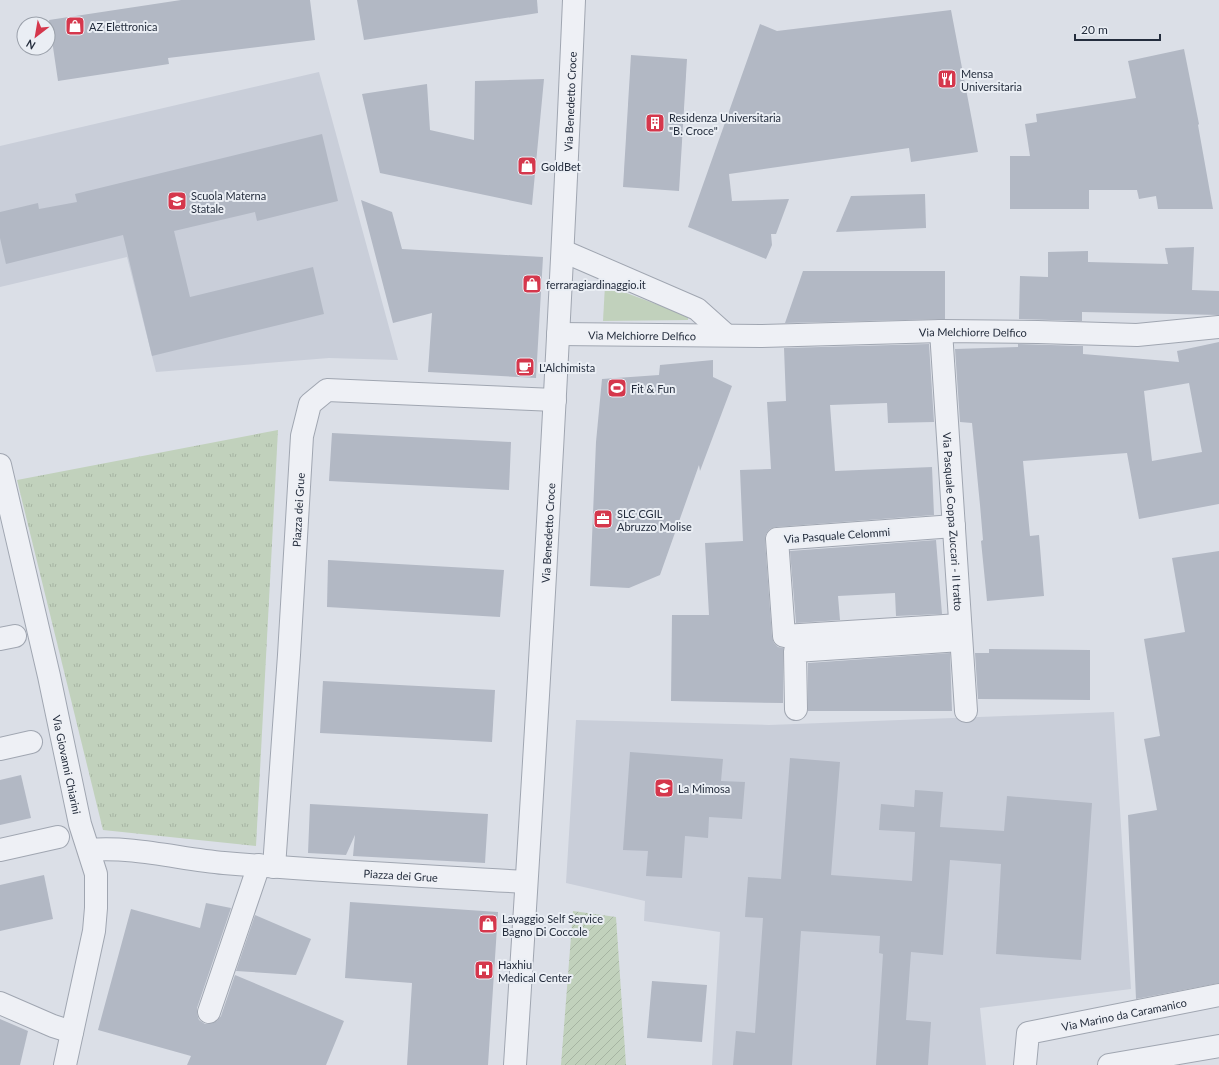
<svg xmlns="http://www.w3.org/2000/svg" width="1219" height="1065" font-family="Lato,sans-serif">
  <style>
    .built { fill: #c9ced9 }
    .grass { fill: #c1d1bc }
    .park { fill: url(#park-tufts) }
    .garden { fill: url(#garden-furrows) }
    .building { fill: #b2b8c4; fill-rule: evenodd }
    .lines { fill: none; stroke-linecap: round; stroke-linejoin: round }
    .minor-casing { stroke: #a0a6b1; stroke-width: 24 }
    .minor { stroke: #eef0f5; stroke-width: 22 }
    .labels { text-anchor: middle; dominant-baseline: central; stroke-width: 4; stroke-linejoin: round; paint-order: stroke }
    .poi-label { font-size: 11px; fill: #242d3d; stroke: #eaeef4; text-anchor: start }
    .street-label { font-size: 11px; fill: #242d3d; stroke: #eaeef4 }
  </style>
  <defs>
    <pattern id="park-tufts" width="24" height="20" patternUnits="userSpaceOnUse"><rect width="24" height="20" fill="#c1d1bc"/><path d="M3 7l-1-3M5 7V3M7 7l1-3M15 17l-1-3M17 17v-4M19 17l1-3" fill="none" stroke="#a6b4a2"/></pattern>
    <pattern id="garden-furrows" width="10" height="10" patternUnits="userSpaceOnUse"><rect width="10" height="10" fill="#c1d1bc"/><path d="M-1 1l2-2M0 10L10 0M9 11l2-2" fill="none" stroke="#a6b4a2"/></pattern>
  </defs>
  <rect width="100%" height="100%" fill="#dbdfe7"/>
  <g class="built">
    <path d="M 319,72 L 398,360 L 329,358 L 156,372 L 127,257 L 0,287 L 0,146 Z"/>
    <path d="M 1114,712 L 1131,989 L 980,1008 L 986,1065 L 712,1065 L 720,932 L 644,921 L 645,901 L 566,883 L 576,720 L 769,725 Z"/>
  </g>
  <path class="grass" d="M 605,285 L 688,316 L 688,320 L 603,321 Z"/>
  <path class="park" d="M 278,430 L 256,846 L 103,830 L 17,480 Z"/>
  <path class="garden" d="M 573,911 L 616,917 L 626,1065 L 561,1065 Z"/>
  <g class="building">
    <path d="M 181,0 L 310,0 L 315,40 L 168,58 L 169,64 L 58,81 L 49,20 Z"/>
    <path d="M 357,0 L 537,0 L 538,13 L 364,40 Z"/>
    <path d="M 951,10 L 978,152 L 911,162 L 909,148 L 729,174 L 732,201 L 789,199 L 776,234 L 771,234 L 772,245 L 766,259 L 688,227 L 760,24 L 777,31 Z"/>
    <path d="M 1184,49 L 1199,124 L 1198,125 L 1213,209 L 1158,209 L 1156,196 L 1139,199 L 1137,190 L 1089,190 L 1089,209 L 1010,209 L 1010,156 L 1030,156 L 1025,124 L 1037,122 L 1036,114 L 1136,98 L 1128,61 Z"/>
    <path d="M 631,55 L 687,59 L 679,191 L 623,187 Z"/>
    <path d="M 544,79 L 532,205 L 380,173 L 362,94 L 427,84 L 430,130 L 474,140 L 475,81 Z"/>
    <path d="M 322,134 L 338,201 L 257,221 L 255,212 L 174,231 L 190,297 L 313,267 L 324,314 L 152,356 L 123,235 L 6,264 L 0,238 L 0,212 L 38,203 L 39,209 L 77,202 L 75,194 Z"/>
    <path d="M 925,194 L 926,228 L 836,232 L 851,196 Z"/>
    <path d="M 361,200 L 392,212 L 402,249 L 543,257 L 536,378 L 428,372 L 432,313 L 393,323 Z"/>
    <path d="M 1194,247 L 1192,290 L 1219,291 L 1219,315 L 1082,312 L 1082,321 L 1019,319 L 1020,276 L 1048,277 L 1048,252 L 1088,251 L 1088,262 L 1168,264 L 1165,248 Z"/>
    <path d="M 803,271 L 945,271 L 945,319 L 785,323 Z"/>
    <path d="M 1219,342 L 1219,504 L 1139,519 L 1127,453 L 1023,461 L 1030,536 L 1039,535 L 1044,596 L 987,601 L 981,541 L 983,540 L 980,505 L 972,423 L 960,422 L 955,349 L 1018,347 L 1018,344 L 1083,346 L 1083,354 L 1179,362 L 1177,351 ZM 1189,383 L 1202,452 L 1152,461 L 1144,391 Z"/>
    <path d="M 929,344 L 934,422 L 888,423 L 887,403 L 830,405 L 835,471 L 932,467 L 934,515 L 776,527 L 770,529 L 766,534 L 765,540 L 772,637 L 774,643 L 778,647 L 783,648 L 783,703 L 671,701 L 672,615 L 709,615 L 705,543 L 743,541 L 740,470 L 771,469 L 767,402 L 786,401 L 784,348 Z"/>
    <path d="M 713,360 L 713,377 L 732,386 L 700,471 L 699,465 L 660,575 L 629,588 L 590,586 L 596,442 L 602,379 L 659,375 L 660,365 Z"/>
    <path d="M 332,433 L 511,442 L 509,490 L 329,481 Z"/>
    <path d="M 936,540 L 942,614 L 896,616 L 895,593 L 838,596 L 840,620 L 796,623 L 790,551 Z"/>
    <path d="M 1219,551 L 1219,983 L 1136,999 L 1128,815 L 1157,810 L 1144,739 L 1160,736 L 1144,639 L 1185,632 L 1172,558 Z"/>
    <path d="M 328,560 L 504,570 L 500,617 L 327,607 Z"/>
    <path d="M 989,649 L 1090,650 L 1090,700 L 978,699 L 975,653 L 989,653 Z"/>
    <path d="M 950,653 L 952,711 L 808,711 L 808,663 Z"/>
    <path d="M 323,681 L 495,690 L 492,742 L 320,733 Z"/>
    <path d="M 630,752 L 723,759 L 721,781 L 745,782 L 742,819 L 709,817 L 708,838 L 685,836 L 682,878 L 646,876 L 648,851 L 623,850 Z"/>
    <path d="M 790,758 L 840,762 L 831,875 L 912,881 L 915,832 L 879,830 L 881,804 L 914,807 L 915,790 L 943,792 L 940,827 L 1004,831 L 1007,796 L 1092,803 L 1081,960 L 996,954 L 1001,864 L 950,860 L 943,955 L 911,952 L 906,1020 L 931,1022 L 928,1065 L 876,1065 L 883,954 L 879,953 L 880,936 L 801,931 L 792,1065 L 733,1065 L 736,1031 L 755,1033 L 763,918 L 745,917 L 748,877 L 781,879 Z"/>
    <path d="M 21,775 L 31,818 L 0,825 L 0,780 Z"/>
    <path d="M 310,804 L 488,814 L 485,863 L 353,856 L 355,835 L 346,855 L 308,853 Z"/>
    <path d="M 44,875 L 53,919 L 0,931 L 0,885 Z"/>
    <path d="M 350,902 L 498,912 L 488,1065 L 407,1065 L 412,983 L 345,978 Z"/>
    <path d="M 206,903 L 231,908 L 197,1008 L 197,1014 L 199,1020 L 205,1024 L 211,1024 L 217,1021 L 221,1016 L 235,975 L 344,1021 L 326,1065 L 187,1065 L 191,1056 L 98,1030 L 131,909 L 200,928 Z"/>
    <path d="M 255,915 L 311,939 L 296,975 L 236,971 Z"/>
    <path d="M 652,981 L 707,985 L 702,1042 L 647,1038 Z"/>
    <path d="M 0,1019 L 28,1031 L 20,1065 L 0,1065 Z"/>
  </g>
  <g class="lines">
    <defs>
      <g id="minor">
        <path d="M 563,251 L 697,309 L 726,335"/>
        <path id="s1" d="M 941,331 L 966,711"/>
        <path id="s2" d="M 558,334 L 760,336 L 941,331 L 1038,332 L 1137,335 L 1219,327"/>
        <path id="s3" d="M 0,465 L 49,676 L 80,824 L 96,874 L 96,908 L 94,931 L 65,1065"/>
        <path d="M 954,526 L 777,539 L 784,636 L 960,625"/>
        <path d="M 0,639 L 15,636"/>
        <path d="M 796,709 L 795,651 L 961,640"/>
        <path d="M 0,749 L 31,742"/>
        <path d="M 0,850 L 58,837"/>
        <path id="s4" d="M 89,850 C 132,846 180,859 224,863 C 325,871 426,876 526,882"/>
        <path id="s5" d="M 274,867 L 289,655 L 302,436 L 310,404 L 327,390 L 555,400"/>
        <path d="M 0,1003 L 53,1026 L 72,1032"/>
        <path d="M 209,1012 L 259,865"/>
        <path id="s6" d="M 515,1065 C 538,710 559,355 574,0"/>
        <path id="s7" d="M 1025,1065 L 1028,1033 L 1219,995"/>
        <path d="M 1109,1065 L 1219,1046"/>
      </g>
    </defs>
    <use href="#minor" class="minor-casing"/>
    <use href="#minor" class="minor"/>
  </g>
  <defs>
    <symbol id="shop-square" viewBox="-11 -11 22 22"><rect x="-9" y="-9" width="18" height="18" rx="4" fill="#d5374c" stroke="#eaeef4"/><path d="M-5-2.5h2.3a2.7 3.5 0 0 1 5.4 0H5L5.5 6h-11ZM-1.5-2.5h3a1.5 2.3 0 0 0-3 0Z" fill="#fff"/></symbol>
    <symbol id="restaurant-square" viewBox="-11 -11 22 22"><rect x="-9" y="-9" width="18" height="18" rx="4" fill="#d5374c" stroke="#eaeef4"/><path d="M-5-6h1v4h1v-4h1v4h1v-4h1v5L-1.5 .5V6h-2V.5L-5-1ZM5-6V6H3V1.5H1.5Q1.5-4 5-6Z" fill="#fff"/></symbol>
    <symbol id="building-square" viewBox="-11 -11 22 22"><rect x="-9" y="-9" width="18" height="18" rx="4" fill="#d5374c" stroke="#eaeef4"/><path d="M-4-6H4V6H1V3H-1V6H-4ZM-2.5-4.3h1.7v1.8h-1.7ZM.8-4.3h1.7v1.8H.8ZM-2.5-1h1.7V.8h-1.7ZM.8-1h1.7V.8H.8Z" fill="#fff"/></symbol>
    <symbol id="school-square" viewBox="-11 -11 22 22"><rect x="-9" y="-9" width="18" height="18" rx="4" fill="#d5374c" stroke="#eaeef4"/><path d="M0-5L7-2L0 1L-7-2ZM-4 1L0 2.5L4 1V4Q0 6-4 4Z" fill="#fff"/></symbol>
    <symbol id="cafe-square" viewBox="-11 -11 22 22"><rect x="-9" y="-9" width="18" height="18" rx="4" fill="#d5374c" stroke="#eaeef4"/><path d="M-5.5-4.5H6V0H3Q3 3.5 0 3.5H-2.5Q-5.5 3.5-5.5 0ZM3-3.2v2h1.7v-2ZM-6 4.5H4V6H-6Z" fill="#fff"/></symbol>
    <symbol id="stadium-square" viewBox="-11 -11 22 22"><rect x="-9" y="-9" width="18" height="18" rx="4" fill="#d5374c" stroke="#eaeef4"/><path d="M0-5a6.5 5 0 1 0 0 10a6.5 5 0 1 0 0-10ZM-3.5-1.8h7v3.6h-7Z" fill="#fff"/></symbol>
    <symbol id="office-square" viewBox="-11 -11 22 22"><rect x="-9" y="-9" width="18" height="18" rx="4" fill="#d5374c" stroke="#eaeef4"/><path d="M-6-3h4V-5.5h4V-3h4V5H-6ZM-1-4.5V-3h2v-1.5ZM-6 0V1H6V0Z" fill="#fff"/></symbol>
    <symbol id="hospital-square" viewBox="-11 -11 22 22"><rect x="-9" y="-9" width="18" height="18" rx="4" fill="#d5374c" stroke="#eaeef4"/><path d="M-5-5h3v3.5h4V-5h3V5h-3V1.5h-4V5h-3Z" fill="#fff"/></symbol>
  </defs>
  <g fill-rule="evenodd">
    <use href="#shop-square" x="64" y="15" width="22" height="22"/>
    <use href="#restaurant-square" x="936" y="68" width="22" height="22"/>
    <use href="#building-square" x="644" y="112" width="22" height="22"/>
    <use href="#shop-square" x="516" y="155" width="22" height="22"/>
    <use href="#school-square" x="166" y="190" width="22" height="22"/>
    <use href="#shop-square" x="521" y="273" width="22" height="22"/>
    <use href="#cafe-square" x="514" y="356" width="22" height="22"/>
    <use href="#stadium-square" x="606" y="377" width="22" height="22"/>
    <use href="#office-square" x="592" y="508" width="22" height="22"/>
    <use href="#school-square" x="653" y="777" width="22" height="22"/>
    <use href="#shop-square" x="477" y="913" width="22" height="22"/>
    <use href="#hospital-square" x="473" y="959" width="22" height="22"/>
  </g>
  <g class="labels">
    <g class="poi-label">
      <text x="89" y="26">AZ Elettronica</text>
      <text x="961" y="73">Mensa<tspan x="961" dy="13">Universitaria</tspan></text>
      <text x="669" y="117">Residenza Universitaria<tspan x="669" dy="13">"B. Croce"</tspan></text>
      <text x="541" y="166">GoldBet</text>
      <text x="191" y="195">Scuola Materna<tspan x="191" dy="13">Statale</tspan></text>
      <text x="546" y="284">ferraragiardinaggio.it</text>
      <text x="539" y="367">L'Alchimista</text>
      <text x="631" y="388">Fit &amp; Fun</text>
      <text x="617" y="513">SLC CGIL<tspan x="617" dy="13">Abruzzo Molise</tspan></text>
      <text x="678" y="788">La Mimosa</text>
      <text x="502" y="918">Lavaggio Self Service<tspan x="502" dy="13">Bagno Di Coccole</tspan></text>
      <text x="498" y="964">Haxhiu<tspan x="498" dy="13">Medical Center</tspan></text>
    </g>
    <g class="street-label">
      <text stroke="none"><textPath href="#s6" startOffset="965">Via Benedetto Croce</textPath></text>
      <text stroke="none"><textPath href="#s2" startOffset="415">Via Melchiorre Delfico</textPath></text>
      <text stroke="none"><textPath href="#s2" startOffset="84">Via Melchiorre Delfico</textPath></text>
      <text stroke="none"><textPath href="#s5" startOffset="358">Piazza dei Grue</textPath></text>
      <text stroke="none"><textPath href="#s1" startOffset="191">Via Pasquale Coppa Zuccari - II tratto</textPath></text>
      <text stroke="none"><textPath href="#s6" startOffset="533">Via Benedetto Croce</textPath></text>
      <text transform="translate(837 535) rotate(-4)">Via Pasquale Celommi</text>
      <text stroke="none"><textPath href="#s3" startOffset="307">Via Giovanni Chiarini</textPath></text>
      <text stroke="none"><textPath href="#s4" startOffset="313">Piazza dei Grue</textPath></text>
      <text stroke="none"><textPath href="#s7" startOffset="130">Via Marino da Caramanico</textPath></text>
    </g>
  </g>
  <g transform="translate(36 36) rotate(211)"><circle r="19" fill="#eaeef4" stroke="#9ba1ab"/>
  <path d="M0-3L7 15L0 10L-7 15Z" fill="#d5374c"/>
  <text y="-6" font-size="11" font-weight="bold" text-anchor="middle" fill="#242d3d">N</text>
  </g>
  <path d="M1075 34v6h85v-6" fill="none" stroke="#242d3d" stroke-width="2"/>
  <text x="1081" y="34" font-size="12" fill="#242d3d" stroke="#eaeef4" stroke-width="3" paint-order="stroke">20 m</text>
</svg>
